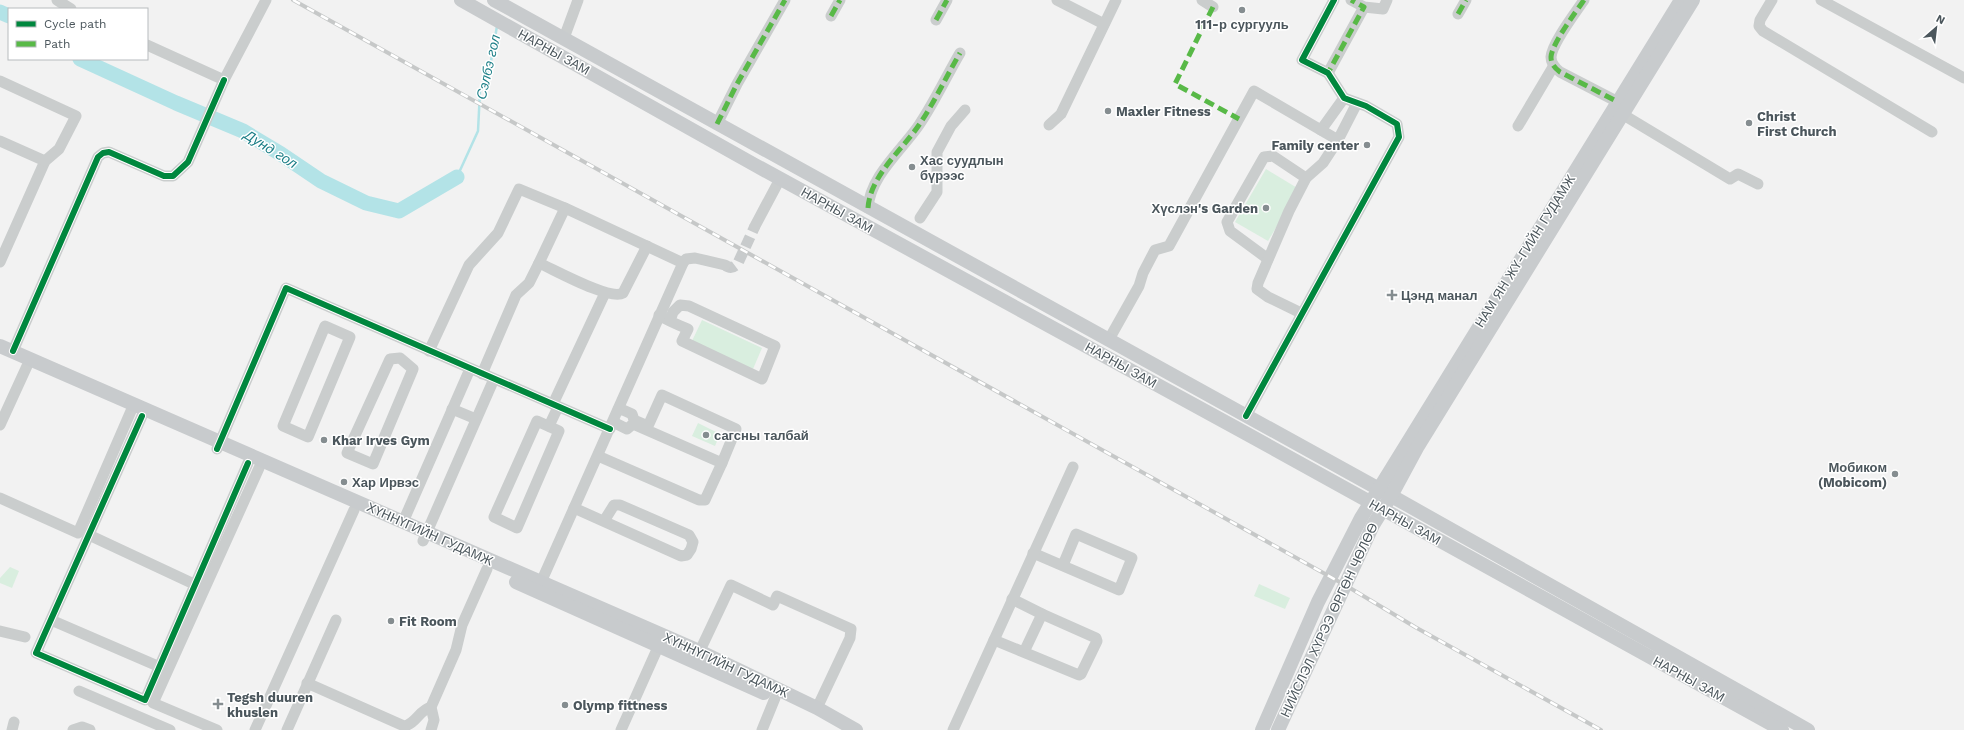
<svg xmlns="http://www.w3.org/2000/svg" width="1964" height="730" font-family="'Work Sans',sans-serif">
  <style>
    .green { fill: #d9eedf }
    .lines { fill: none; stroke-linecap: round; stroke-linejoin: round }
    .stream { stroke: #b3e3e7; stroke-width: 2.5 }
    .river { stroke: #b3e3e7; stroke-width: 15 }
    .minor-tunnel { stroke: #c8cbcc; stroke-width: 11; stroke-dasharray: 11 5.5; stroke-linecap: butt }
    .minor { stroke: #cacdcd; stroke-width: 11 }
    .major { stroke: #c8cbcd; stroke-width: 14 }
    .rail-casing { stroke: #c6c8c8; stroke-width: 4 }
    .rail { stroke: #fff; stroke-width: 2.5; stroke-dasharray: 8; stroke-linecap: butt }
    .quiet { stroke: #58b947; stroke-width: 5; stroke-dasharray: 10 5; stroke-linecap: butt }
    .cycleway-casing { stroke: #fff; stroke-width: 8 }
    .cycleway { stroke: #00873e; stroke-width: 6 }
    .poi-dot { fill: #858d90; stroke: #fff; stroke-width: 1.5 }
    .labels { text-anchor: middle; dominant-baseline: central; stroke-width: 3; stroke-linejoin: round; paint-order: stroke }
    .poi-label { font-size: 13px; font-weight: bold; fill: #4b565c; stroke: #fff; text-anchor: start }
    .street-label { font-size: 13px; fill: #4b565c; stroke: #fff }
    .water-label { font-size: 14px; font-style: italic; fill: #1c7f87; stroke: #fff }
  </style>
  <rect width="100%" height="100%" fill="#f2f2f2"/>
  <g class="green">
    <path d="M 1266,169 L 1299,189 L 1268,241 L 1235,222 Z"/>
    <path d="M 702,320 L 762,348 L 753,369 L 692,341 Z"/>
    <path d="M 698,423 L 720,434 L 715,446 L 692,436 Z"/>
    <path d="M 10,567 L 19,571 L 12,588 L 0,583 L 0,578 Z"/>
    <path d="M 1259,584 L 1290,598 L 1285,609 L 1254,596 Z"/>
  </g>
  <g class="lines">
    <path class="stream" d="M 457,177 L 478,131 L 480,91 L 490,67 L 497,26"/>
    <g class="river">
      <path d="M 0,12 L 9,16"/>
      <path d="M 80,59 L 176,103 L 243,131 L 281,154 L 321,181 L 366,203 L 399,211 L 457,177"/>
    </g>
    <path class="minor-tunnel" d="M 725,265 C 730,269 734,268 738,263 L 755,226"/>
    <g class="minor">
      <path d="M 57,0 L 71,9"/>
      <path d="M 1057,0 L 1104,24"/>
      <path d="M 1202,0 L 1213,7"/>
      <path d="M 1351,0 L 1364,7 L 1383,9 L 1387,0"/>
      <path d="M 1584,0 C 1576,12 1552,43 1551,57 C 1551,64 1555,68 1560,72 L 1618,102"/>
      <path d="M 1772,0 L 1760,20 L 1759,26 L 1763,31 L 1932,132"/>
      <path d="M 1821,0 L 1964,78"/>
      <path d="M 1458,14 L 1466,0"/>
      <path d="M 831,16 L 840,0"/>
      <path d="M 936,20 L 947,0"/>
      <path d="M 564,38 L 578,0"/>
      <path d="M 147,45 L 224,80 L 266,0"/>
      <path d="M 1328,73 L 1364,7"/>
      <path d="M 0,81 L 76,116 L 59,149 L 45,161 L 0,262"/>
      <path d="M 1622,114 L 1730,179 L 1738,174 L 1758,184"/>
      <path d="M 717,124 L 737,84 L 785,0"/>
      <path d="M 1049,125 L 1061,114 L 1116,0"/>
      <path d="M 1518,126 L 1553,67"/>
      <path d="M 1321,130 L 1344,98"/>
      <path d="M 0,141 L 45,161"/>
      <path d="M 868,208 C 870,176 902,150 919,125 C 934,103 946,77 960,53"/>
      <path d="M 920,218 L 937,192 L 937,152 L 951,126 L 965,110"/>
      <path d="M 755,226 L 780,179"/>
      <path d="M 1268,259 L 1230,231 L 1227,222 L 1264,157 L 1273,156 L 1306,178"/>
      <path d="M 539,263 C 555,270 610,301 623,293 L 647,246"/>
      <path d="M 1301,313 L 1268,297 L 1257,289 L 1258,283 L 1289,211 L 1306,178 L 1323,163 L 1338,140"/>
      <path d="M 659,315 C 668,321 678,325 688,329 L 682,341 L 762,379 L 775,346 L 689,306 L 680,305 L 673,312 L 670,321"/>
      <path d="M 325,326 L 350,337 L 308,437 L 283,426 Z"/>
      <path d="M 1112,334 L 1139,286 L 1143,273 L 1155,250 L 1169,246 L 1254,91 L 1338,140 L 1357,103"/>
      <path d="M 13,351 L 98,157 L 103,153 L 109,152 L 164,176 L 173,176 L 188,162 L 224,80"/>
      <path d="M 429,351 L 469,265 L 498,233 L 519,189 L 565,208"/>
      <path d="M 400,358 L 413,369 L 373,464 L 347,453 L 390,359 Z"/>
      <path d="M 482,374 L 516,295 L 529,283 L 539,263 L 565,208 L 683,263"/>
      <path d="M 553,404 L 605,293"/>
      <path d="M 452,409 L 476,419"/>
      <path d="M 142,416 L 36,653 L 145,700 L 248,463"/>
      <path d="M 1246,416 L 1399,137 L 1397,124 L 1366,106 L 1344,98 L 1328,73 L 1302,60 L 1334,0"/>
      <path d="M 537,421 L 559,431 L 517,528 L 494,517 Z"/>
      <path d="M 613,422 L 627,429 L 633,424 L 722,463 L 736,429 L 662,395 L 648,426 L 634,420 L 632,414 L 623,410 L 618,410"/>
      <path d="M 0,425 L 27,366"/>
      <path d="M 549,426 L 558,407"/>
      <path d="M 217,449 L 286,288 L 610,429"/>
      <path d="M 598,456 L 699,500 L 705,500 L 722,463"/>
      <path d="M 0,498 L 78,533 L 131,411"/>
      <path d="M 574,508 L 681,556 L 687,555 L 691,549 L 693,542 L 689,535 L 620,505 L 614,505 L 604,521"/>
      <path d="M 403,522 L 470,369"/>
      <path d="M 89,535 L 196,585"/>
      <path d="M 423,541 L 494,379"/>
      <path d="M 1033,553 L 1119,590 L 1132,558 L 1076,534 L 1063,565"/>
      <path d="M 538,589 L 683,263 L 686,259 L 695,258 L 725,265"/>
      <path d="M 1012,599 L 1042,614"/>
      <path d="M 51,620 L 160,667"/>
      <path d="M 0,631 L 25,637"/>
      <path d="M 994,640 L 1079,675 L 1081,674 L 1097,641 L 1096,638 L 1042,614 L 1024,652"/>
      <path d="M 696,659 L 731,585 L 773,605 L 777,596 L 851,629 L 850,638 L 817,708"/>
      <path d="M 307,683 L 404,726 C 416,724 419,710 431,707"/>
      <path d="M 79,691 L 170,730"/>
      <path d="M 12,730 L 14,722"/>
      <path d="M 73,730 L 82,727 L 90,730"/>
      <path d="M 217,730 L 153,703 L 259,468"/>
      <path d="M 255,730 L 354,510"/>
      <path d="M 287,730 L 336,620"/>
      <path d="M 431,730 L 434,720 L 431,707 L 456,650 L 462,625 L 487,569"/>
      <path d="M 621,730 L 659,645"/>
      <path d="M 762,730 L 775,698"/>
      <path d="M 953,730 L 1073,467"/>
    </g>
    <g class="major">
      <path d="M 461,0 L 755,165 L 1238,429 L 1782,730"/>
      <path d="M 494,0 L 1379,489 L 1808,730"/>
      <path d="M 0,346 L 699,651 L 817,708 L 856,730"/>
      <path d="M 516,582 L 764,693"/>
      <path d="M 1262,730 L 1318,602 L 1361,518 L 1681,0"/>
      <path d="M 1278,730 L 1373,525 L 1391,496 L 1418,446 L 1693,0"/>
    </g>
    <defs>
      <path id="rail" d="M 293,0 L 1345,585 L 1415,627 L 1601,730"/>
    </defs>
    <use href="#rail" class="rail-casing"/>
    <use href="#rail" class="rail"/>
    <g class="quiet">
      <path d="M 1584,0 C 1576,12 1552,43 1551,57 C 1551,64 1555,68 1560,72 L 1618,102"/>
      <path d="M 1213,7 L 1175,84 L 1239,119"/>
      <path d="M 1458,14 L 1466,0"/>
      <path d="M 831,16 L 840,0"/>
      <path d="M 936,20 L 947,0"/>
      <path d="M 1324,71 L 1328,73 L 1364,7 L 1351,0"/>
      <path d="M 717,124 L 737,84 L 785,0"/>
      <path d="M 868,208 C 870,176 902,150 919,125 C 934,103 946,77 960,53"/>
    </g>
    <defs>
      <g id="cycleway">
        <path d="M 13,351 L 98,157 L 103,153 L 109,152 L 164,176 L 173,176 L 188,162 L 224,80"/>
        <path d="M 142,416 L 36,653 L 145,700 L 248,463"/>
        <path d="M 1246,416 L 1399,137 L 1397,124 L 1366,106 L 1344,98 L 1328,73 L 1302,60 L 1334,0"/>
        <path d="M 217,449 L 286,288 L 610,429"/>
      </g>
    </defs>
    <use href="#cycleway" class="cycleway-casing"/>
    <use href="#cycleway" class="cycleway"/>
  </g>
  <g class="poi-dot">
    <circle cx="1242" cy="10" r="4"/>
    <circle cx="1108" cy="111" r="4"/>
    <circle cx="1749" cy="123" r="4"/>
    <circle cx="1367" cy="145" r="4"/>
    <circle cx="912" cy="167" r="4"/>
    <circle cx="1266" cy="208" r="4"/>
    <path d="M1390 289h4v4h4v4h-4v4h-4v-4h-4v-4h4z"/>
    <circle cx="706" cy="435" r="4"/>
    <circle cx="324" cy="440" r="4"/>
    <circle cx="1895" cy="474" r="4"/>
    <circle cx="344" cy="482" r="4"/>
    <circle cx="391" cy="621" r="4"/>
    <path d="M216 698h4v4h4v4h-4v4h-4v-4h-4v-4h4z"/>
    <circle cx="565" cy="705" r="4"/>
  </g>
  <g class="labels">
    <g class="poi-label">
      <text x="1242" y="24" text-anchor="middle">111-р сургууль</text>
      <text x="1116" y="111">Maxler Fitness</text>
      <text x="1757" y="116">Christ<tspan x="1757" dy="15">First Church</tspan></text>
      <text x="1359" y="145" text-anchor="end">Family center</text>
      <text x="920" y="160">Хас суудлын<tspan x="920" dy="15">бүрээс</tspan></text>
      <text x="1258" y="208" text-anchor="end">Хүслэн's Garden</text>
      <text x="1401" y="295">Цэнд манал</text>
      <text x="714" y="435">сагсны талбай</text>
      <text x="332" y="440">Khar Irves Gym</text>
      <text x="1887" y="467" text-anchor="end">Мобиком<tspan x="1887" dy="15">(Mobicom)</tspan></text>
      <text x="352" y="482">Хар Ирвэс</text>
      <text x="399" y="621">Fit Room</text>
      <text x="227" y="697">Tegsh duuren<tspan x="227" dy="15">khuslen</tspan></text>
      <text x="573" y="705">Olymp fittness</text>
    </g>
    <g class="street-label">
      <text transform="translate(554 52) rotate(29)">НАРНЫ ЗАМ</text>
      <text transform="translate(837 210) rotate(29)">НАРНЫ ЗАМ</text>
      <text transform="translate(1525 251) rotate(-58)">НАМ ЯН ЖҮ-ГИЙН ГУДАМЖ</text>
      <text transform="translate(1121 365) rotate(29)">НАРНЫ ЗАМ</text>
      <text transform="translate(1405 522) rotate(29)">НАРНЫ ЗАМ</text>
      <text transform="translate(430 534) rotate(24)">ХҮННҮГИЙН ГУДАМЖ</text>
      <text transform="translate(1329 620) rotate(-65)">НИЙСЛЭЛ ХҮРЭЭ ӨРГӨН ЧӨЛӨӨ</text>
      <text transform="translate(726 665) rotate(25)">ХҮННҮГИЙН ГУДАМЖ</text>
      <text transform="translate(1689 679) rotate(29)">НАРНЫ ЗАМ</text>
    </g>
    <g class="water-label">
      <text transform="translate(488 67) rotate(-77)">Сэлбэ гол</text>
      <text transform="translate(271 149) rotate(32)">Дунд гол</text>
    </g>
  </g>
  <rect x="8" y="8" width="140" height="52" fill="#ffffff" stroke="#b7bbbe"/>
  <rect x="16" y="21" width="20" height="6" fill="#00873e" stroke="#b7bbbe"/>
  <text x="44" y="28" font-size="12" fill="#4b565c">Cycle path</text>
  <rect x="16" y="41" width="20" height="6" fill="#58b947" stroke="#b7bbbe"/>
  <text x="44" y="48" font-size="12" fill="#4b565c">Path</text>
  <g transform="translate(1936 28) rotate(28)" stroke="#ffffff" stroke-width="3" paint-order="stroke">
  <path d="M0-3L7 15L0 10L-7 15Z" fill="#4b565c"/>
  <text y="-6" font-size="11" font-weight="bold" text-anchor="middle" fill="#4b565c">N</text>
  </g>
</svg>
